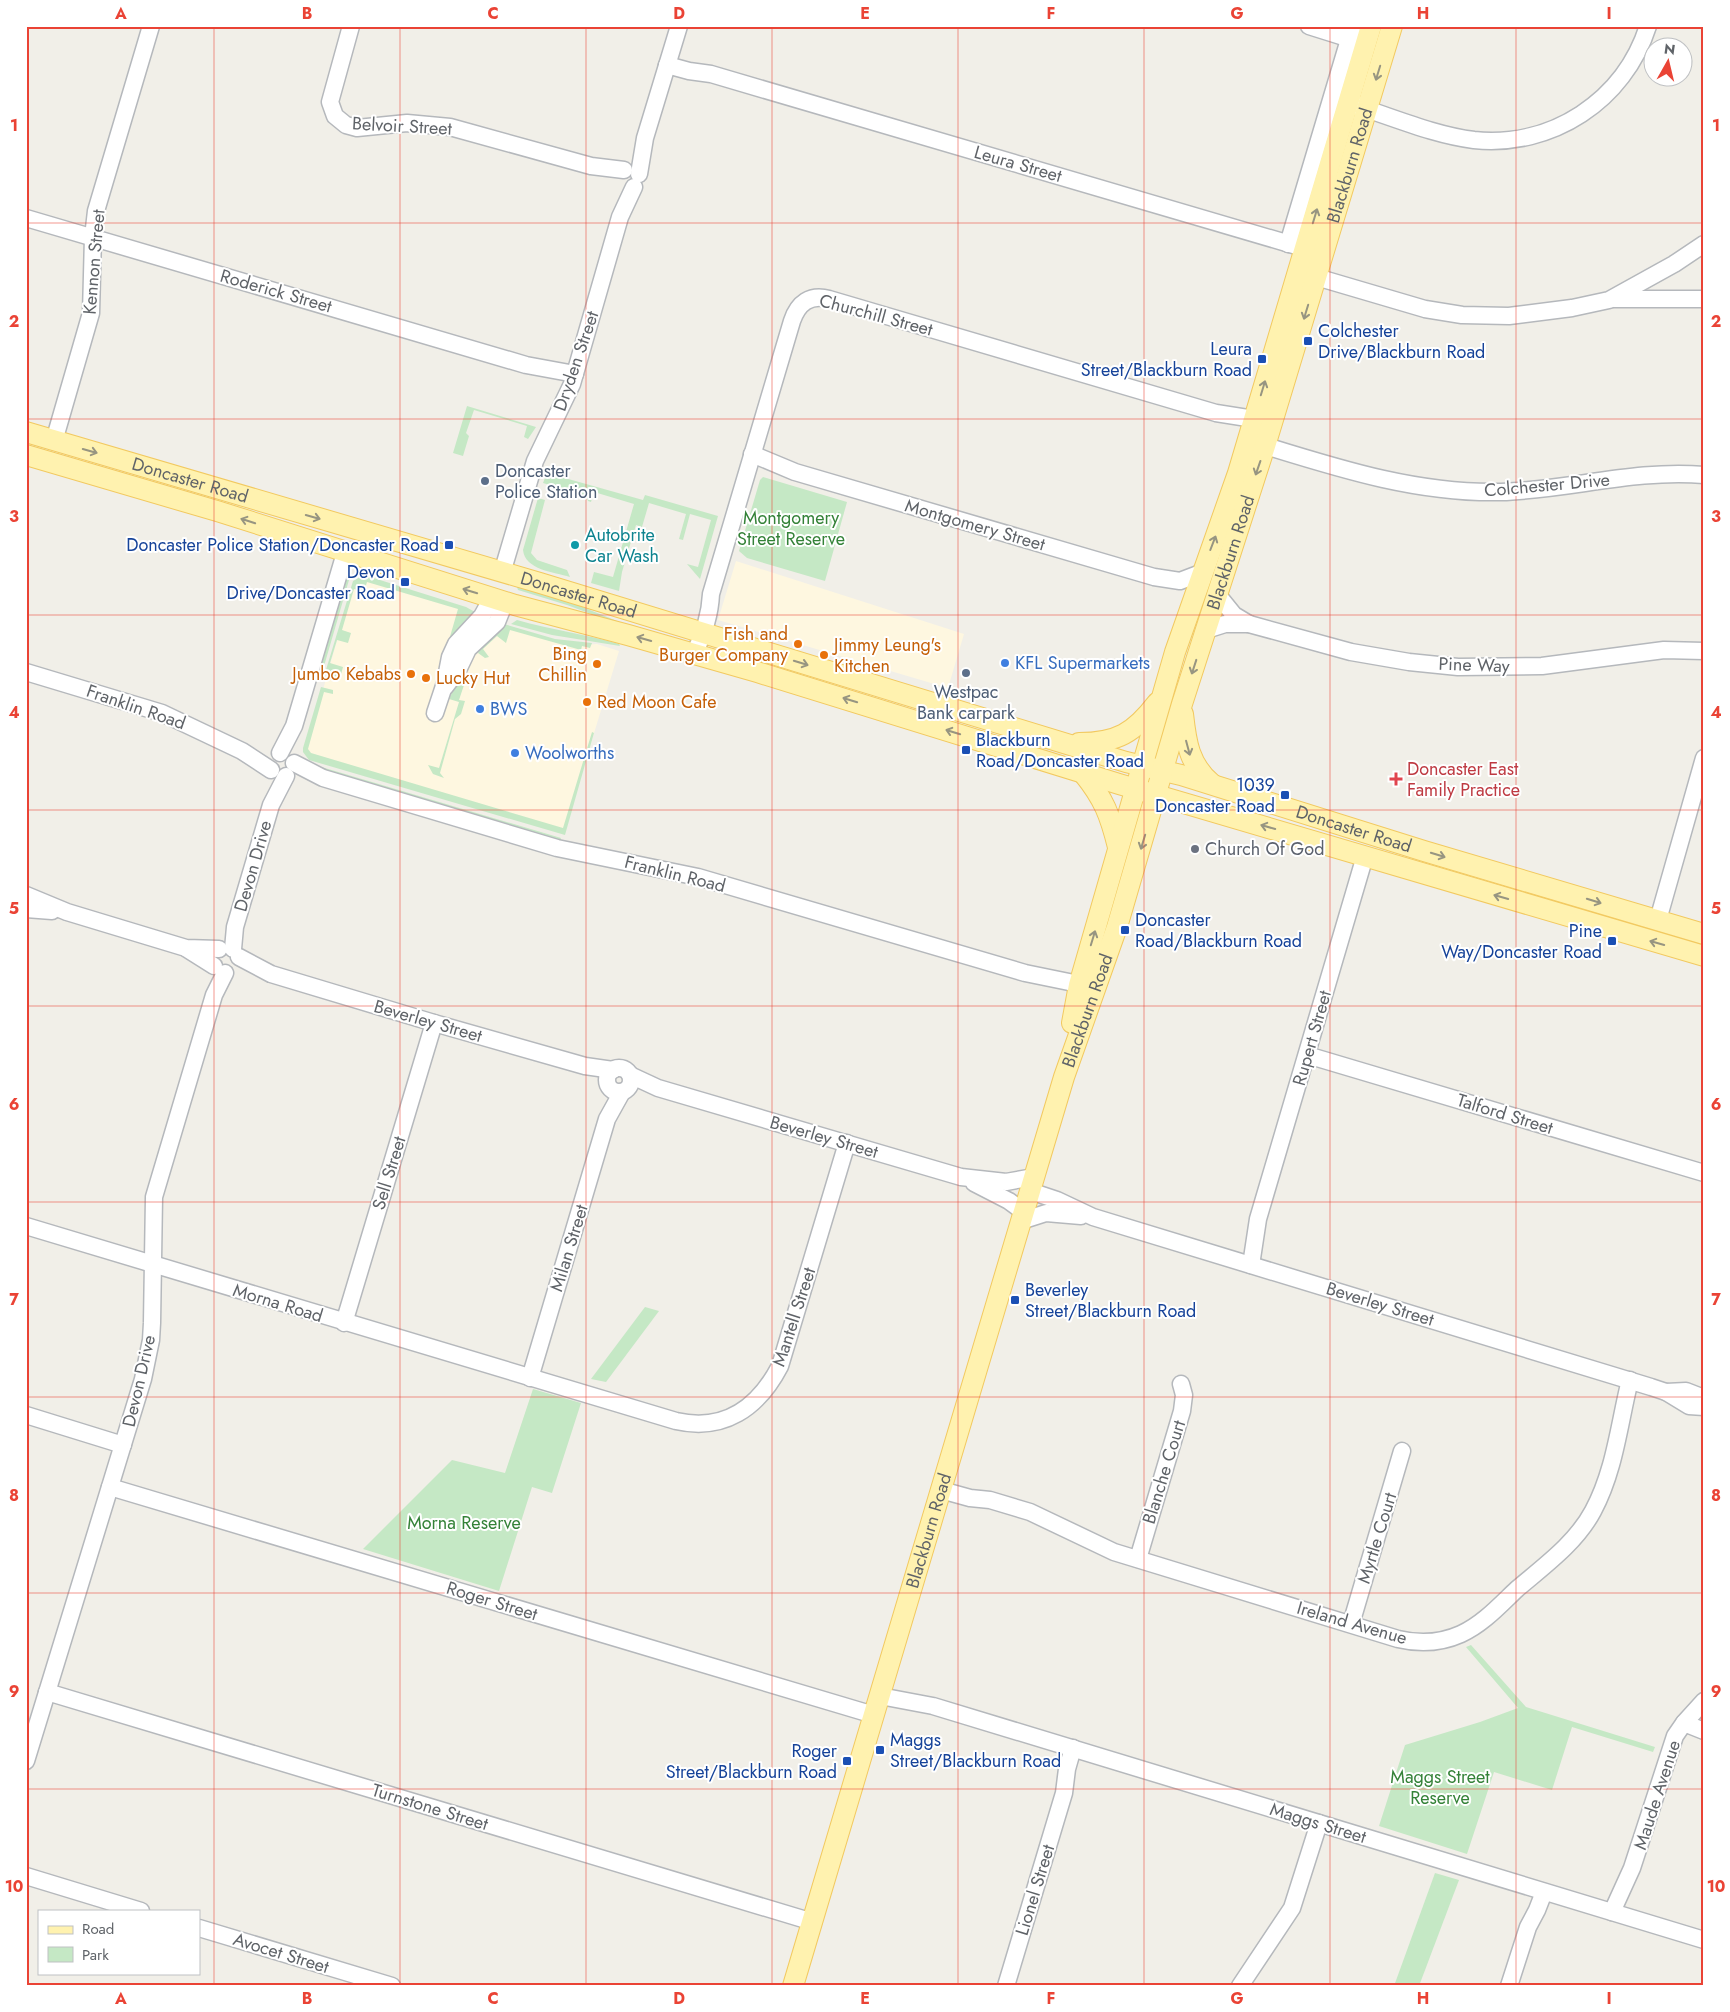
<svg xmlns="http://www.w3.org/2000/svg" width="1730" height="2012" font-family="Jost,sans-serif">
  <style>
    .commercial { fill: #fef7e0 }
    .green { fill: #c5e8c5 }
    .lines { fill: none; stroke-linecap: round; stroke-linejoin: round }
    .minor-casing { stroke: #b5b8bc; stroke-width: 19 }
    .major-casing { stroke: #f2c960; stroke-width: 22 }
    .minor { stroke: #fff; stroke-width: 16 }
    .major { stroke: #fff2af; stroke-width: 20 }
    .oneway { stroke: #979581 }
    .grid { fill: none; stroke: #ea4335; stroke-width: 1; stroke-opacity: 0.55 }
    .transit-dot { fill: #1a4fb4; stroke: #fff; stroke-width: 2 }
    .service-dot { fill: #5c6f8a; stroke: #fff; stroke-width: 2 }
    .culture-dot { fill: #0f9aa8; stroke: #fff; stroke-width: 2 }
    .food-dot { fill: #e8710a; stroke: #fff; stroke-width: 2 }
    .shop-dot { fill: #3f7fe0; stroke: #fff; stroke-width: 2 }
    .health-dot { fill: #e0444e; stroke: #fff; stroke-width: 2 }
    .worship-dot { fill: #6b7280; stroke: #fff; stroke-width: 2 }
    .labels { text-anchor: middle; dominant-baseline: central; stroke-width: 4; stroke-linejoin: round; paint-order: stroke }
    .street-label { font-size: 18px; fill: #5f6368; stroke: #fff }
    .transit-label { font-size: 18px; fill: #164399; stroke: #fff; text-anchor: end }
    .service-label { font-size: 18px; fill: #4e5e75; stroke: #fff; text-anchor: start }
    .park-label { font-size: 18px; fill: #348238; stroke: #fff }
    .culture-label { font-size: 18px; fill: #0d838f; stroke: #fff; text-anchor: start }
    .food-label { font-size: 18px; fill: #c56008; stroke: #fff; text-anchor: end }
    .shop-label { font-size: 18px; fill: #366cbe; stroke: #fff; text-anchor: start }
    .health-label { font-size: 18px; fill: #be3a42; stroke: #fff; text-anchor: start }
    .worship-label { font-size: 18px; fill: #5b616d; stroke: #fff; text-anchor: start }
    .neatline { fill: none; stroke: #ea4335; stroke-width: 2 }
    .grid-label { font-size: 16px; text-anchor: middle; font-weight: bold; fill: #ea4335 }
  </style>
  <rect width="100%" height="100%" fill="#f1efe8"/>
  <g class="commercial">
    <path d="M 736,561 L 964,634 L 948,688 L 718,620 Z"/>
    <path d="M 368,579 L 462,608 L 509,628 L 535,636 L 584,645 L 597,644 L 619,651 L 564,832 L 307,752 L 308,742 L 352,588 Z"/>
  </g>
  <g class="green">
    <path d="M 467,406 L 536,427 L 528,439 L 524,437 L 527,426 L 474,410 L 466,433 L 469,436 L 463,456 L 453,453 Z"/>
    <path d="M 547,473 L 643,500 L 645,495 L 718,516 L 700,579 L 687,564 L 698,567 L 711,520 L 690,514 L 683,540 L 679,539 L 686,514 L 649,503 L 642,527 L 636,525 L 622,572 L 619,591 L 591,583 L 594,572 L 613,577 L 634,504 L 594,492 L 591,502 L 588,501 L 586,496 L 543,483 Z"/>
    <path d="M 763,477 L 847,502 L 825,581 L 747,558 L 739,551 L 760,480 Z"/>
    <path d="M 538,498 L 545,500 L 531,553 L 537,560 L 567,570 L 570,577 C 554,572 525,570 523,550 Z"/>
    <path d="M 352,572 L 349,580 L 322,673 L 319,670 L 346,577 Z"/>
    <path d="M 364,575 L 466,607 L 475,612 L 447,647 L 458,609 L 367,582 L 364,592 L 354,589 L 342,630 L 351,633 L 348,643 L 337,640 L 330,663 L 343,667 L 340,678 L 325,673 L 353,581 Z"/>
    <path d="M 520,586 L 575,604 L 622,623 L 621,625 L 567,605 L 518,590 L 517,587 Z"/>
    <path d="M 517,620 C 551,630 586,634 619,644 L 620,646 L 552,635 L 511,624 Z"/>
    <path d="M 504,624 L 555,639 L 592,643 L 590,648 L 582,646 L 581,650 L 510,630 L 506,643 L 497,636 L 483,649 L 489,657 L 485,658 L 478,653 L 481,646 Z"/>
    <path d="M 460,676 L 464,677 L 463,681 L 465,682 L 459,700 L 465,701 L 461,714 L 455,719 L 440,773 L 444,778 L 433,774 L 428,765 L 439,768 L 459,702 L 449,699 Z"/>
    <path d="M 321,687 L 333,690 L 333,694 L 324,692 L 308,749 L 311,753 L 563,828 L 592,732 L 594,733 L 565,835 L 309,760 L 303,752 L 303,748 Z"/>
    <path d="M 308,763 L 561,838 L 560,841 L 307,767 Z"/>
    <path d="M 645,1307 L 659,1311 L 606,1382 L 591,1379 Z"/>
    <path d="M 533,1389 L 581,1403 L 552,1493 L 532,1487 L 499,1591 L 363,1549 L 452,1460 L 505,1473 Z"/>
    <path d="M 1471,1645 L 1526,1707 L 1655,1747 L 1653,1752 L 1572,1727 L 1552,1790 L 1494,1772 L 1467,1854 L 1379,1826 L 1405,1745 L 1480,1722 L 1518,1708 L 1466,1647 Z"/>
    <path d="M 1435,1873 L 1459,1880 L 1419,1986 L 1394,1986 Z"/>
  </g>
  <g class="lines">
    <defs>
      <g id="minor">
        <path d="M 351,26 L 330,102 L 335,116 L 346,125 L 357,128 L 407,123 L 450,127 L 591,166 L 624,170"/>
        <path d="M 1309,26 L 1360,42"/>
        <path d="M 667,65 L 689,71 L 711,74 L 1317,252"/>
        <path d="M 1357,106 C 1395,118 1434,135 1474,140 C 1552,148 1624,101 1648,26"/>
        <path d="M 639,174 L 645,138 L 679,26"/>
        <path d="M 26,218 L 526,365 L 575,374"/>
        <path d="M 1288,244 L 1353,26"/>
        <path d="M 1306,274 L 1425,309 L 1462,315 L 1509,316 L 1572,308 L 1609,300 L 1674,264 L 1704,244"/>
        <path d="M 1614,299 L 1704,299"/>
        <path d="M 54,441 L 91,313 L 93,237 L 96,211 L 151,26"/>
        <path d="M 1253,442 C 1334,467 1415,494 1501,492 C 1569,490 1635,469 1704,475"/>
        <path d="M 752,454 L 795,472 L 1154,577 L 1180,581 L 1201,573"/>
        <path d="M 502,573 L 535,461 L 572,384 L 620,217 L 634,187"/>
        <path d="M 1217,594 L 1234,615 L 1249,624"/>
        <path d="M 1206,630 L 1225,624 L 1249,624 L 1351,652 L 1409,662 L 1458,667 L 1542,666 L 1664,650 L 1704,651"/>
        <path d="M 694,654 C 704,634 710,616 711,594 L 792,321 C 798,303 810,294 829,299 L 1216,413 L 1254,419 L 1264,424"/>
        <path d="M 26,672 L 162,713 L 242,751 L 271,770"/>
        <path d="M 445,687 L 458,670 L 468,649 L 497,622 L 505,602"/>
        <path d="M 435,713 L 445,683 L 450,657 L 456,644 L 482,616 L 492,598"/>
        <path d="M 280,753 L 294,726 L 345,553"/>
        <path d="M 294,763 L 323,778 L 557,848 L 698,877 L 1025,973 L 1069,982 L 1088,990"/>
        <path d="M 26,895 L 67,912 L 186,948 L 219,949"/>
        <path d="M 26,909 L 52,911"/>
        <path d="M 1658,920 L 1704,758"/>
        <path d="M 187,949 L 214,966"/>
        <path d="M 233,949 L 235,927 L 271,805 L 286,776"/>
        <path d="M 239,957 L 271,974 L 434,1023 L 585,1066 L 613,1070"/>
        <path d="M 1307,1055 L 1704,1173"/>
        <circle cx="619" cy="1080" r="12"/>
        <path d="M 630,1075 L 658,1088 L 961,1177 L 1006,1182 L 1034,1177"/>
        <path d="M 974,1183 L 1009,1201 L 1024,1212"/>
        <path d="M 1030,1191 L 1057,1200 L 1093,1217 L 1651,1387 L 1666,1392 L 1686,1391 L 1704,1398"/>
        <path d="M 1021,1221 L 1046,1213 L 1081,1216"/>
        <path d="M 26,1226 L 676,1421 C 724,1432 758,1408 780,1366 L 847,1143"/>
        <path d="M 1251,1265 L 1258,1219 L 1365,856"/>
        <path d="M 344,1323 L 434,1023"/>
        <path d="M 530,1378 L 607,1119 L 622,1092"/>
        <path d="M 1666,1392 L 1689,1406 L 1704,1407"/>
        <path d="M 26,1415 L 123,1445"/>
        <path d="M 110,1487 L 874,1715"/>
        <path d="M 941,1490 L 970,1498 L 990,1500 L 1030,1512 L 1114,1552 L 1398,1639 C 1419,1644 1441,1643 1461,1634 C 1483,1624 1500,1605 1517,1589 C 1544,1566 1576,1543 1593,1511 C 1615,1470 1619,1424 1630,1380"/>
        <path d="M 1138,1559 L 1182,1411 L 1184,1395 L 1181,1384"/>
        <path d="M 1351,1624 L 1402,1451"/>
        <path d="M 47,1692 L 813,1922"/>
        <path d="M 880,1696 L 933,1706 L 1704,1940"/>
        <path d="M 1684,1723 L 1704,1731"/>
        <path d="M 26,1761 L 143,1379 L 151,1340 L 152,1323 L 154,1197 L 214,995 L 225,973"/>
        <path d="M 26,1876 L 141,1911"/>
        <path d="M 1612,1912 L 1632,1868 L 1675,1736 L 1684,1723 L 1704,1701"/>
        <path d="M 199,1928 L 392,1986"/>
        <path d="M 1006,1986 L 1064,1793 L 1067,1769 L 1073,1748"/>
        <path d="M 1240,1986 L 1292,1908 L 1319,1823"/>
        <path d="M 1509,1986 L 1528,1927 L 1537,1910 L 1544,1892"/>
      </g>
      <g id="major">
        <path id="s1" d="M 26,432 L 540,583 L 1126,762 L 1181,775 L 1424,851 L 1704,934"/>
        <path d="M 26,455 L 217,511 L 515,605 L 628,635 L 757,672 L 1119,784 L 1704,956"/>
        <path d="M 1183,714 C 1186,742 1189,765 1212,784"/>
        <path d="M 1079,743 C 1117,743 1134,733 1157,703"/>
        <path d="M 1083,773 C 1104,799 1110,815 1118,847"/>
        <path d="M 1072,1023 L 1079,985 L 1175,652 L 1238,473 L 1371,26"/>
        <path id="s2" d="M 793,1986 L 1064,1077 L 1117,927 L 1182,704 L 1265,446 L 1392,26"/>
      </g>
    </defs>
    <use href="#minor" class="minor-casing"/>
    <use href="#major" class="major-casing"/>
    <use href="#minor" class="minor"/>
    <use href="#major" class="major"/>
  </g>
  <defs><path id="oneway-shaft" d="M-6 0H5M1.5-3L5.5 0L1.5 3" fill="none" stroke-width="1.6" stroke-linecap="round" stroke-linejoin="round" transform="scale(1.25)"/></defs>
  <g class="oneway">
    <use href="#oneway-shaft" transform="translate(1378 73) rotate(107)"/>
    <use href="#oneway-shaft" transform="translate(1315 216) rotate(-73)"/>
    <use href="#oneway-shaft" transform="translate(1306 312) rotate(107)"/>
    <use href="#oneway-shaft" transform="translate(1263 388) rotate(-73)"/>
    <use href="#oneway-shaft" transform="translate(90 451) rotate(16)"/>
    <use href="#oneway-shaft" transform="translate(1258 468) rotate(109)"/>
    <use href="#oneway-shaft" transform="translate(313 517) rotate(16)"/>
    <use href="#oneway-shaft" transform="translate(248 521) rotate(-162)"/>
    <use href="#oneway-shaft" transform="translate(1213 543) rotate(-69)"/>
    <use href="#oneway-shaft" transform="translate(470 591) rotate(-163)"/>
    <use href="#oneway-shaft" transform="translate(644 639) rotate(-164)"/>
    <use href="#oneway-shaft" transform="translate(801 663) rotate(17)"/>
    <use href="#oneway-shaft" transform="translate(1194 667) rotate(108)"/>
    <use href="#oneway-shaft" transform="translate(850 700) rotate(-163)"/>
    <use href="#oneway-shaft" transform="translate(953 732) rotate(-163)"/>
    <use href="#oneway-shaft" transform="translate(1188 748) rotate(75)"/>
    <use href="#oneway-shaft" transform="translate(1268 827) rotate(-164)"/>
    <use href="#oneway-shaft" transform="translate(1143 842) rotate(107)"/>
    <use href="#oneway-shaft" transform="translate(1438 855) rotate(17)"/>
    <use href="#oneway-shaft" transform="translate(1501 897) rotate(-164)"/>
    <use href="#oneway-shaft" transform="translate(1594 901) rotate(17)"/>
    <use href="#oneway-shaft" transform="translate(1093 938) rotate(-73)"/>
    <use href="#oneway-shaft" transform="translate(1657 943) rotate(-164)"/>
  </g>
  <path class="grid" d="M 214,26 L 214,1986M 400,26 L 400,1986M 586,26 L 586,1986M 772,26 L 772,1986M 958,26 L 958,1986M 1144,26 L 1144,1986M 1330,26 L 1330,1986M 1516,26 L 1516,1986M 26,223 L 1704,223M 26,419 L 1704,419M 26,615 L 1704,615M 26,810 L 1704,810M 26,1006 L 1704,1006M 26,1202 L 1704,1202M 26,1397 L 1704,1397M 26,1593 L 1704,1593M 26,1789 L 1704,1789"/>
  <g class="transit-dot">
    <rect x="1303" y="336" width="10" height="10" rx="2.5"/>
    <rect x="1257" y="354" width="10" height="10" rx="2.5"/>
    <rect x="444" y="540" width="10" height="10" rx="2.5"/>
    <rect x="400" y="577" width="10" height="10" rx="2.5"/>
    <rect x="961" y="745" width="10" height="10" rx="2.5"/>
    <rect x="1280" y="790" width="10" height="10" rx="2.5"/>
    <rect x="1120" y="925" width="10" height="10" rx="2.5"/>
    <rect x="1607" y="936" width="10" height="10" rx="2.5"/>
    <rect x="1010" y="1295" width="10" height="10" rx="2.5"/>
    <rect x="875" y="1745" width="10" height="10" rx="2.5"/>
    <rect x="842" y="1756" width="10" height="10" rx="2.5"/>
  </g>
  <g class="service-dot">
    <circle cx="485" cy="481" r="5"/>
    <circle cx="966" cy="673" r="5"/>
  </g>
  <circle class="culture-dot" cx="575" cy="545" r="5"/>
  <g class="food-dot">
    <circle cx="798" cy="644" r="5"/>
    <circle cx="824" cy="655" r="5"/>
    <circle cx="597" cy="664" r="5"/>
    <circle cx="411" cy="674" r="5"/>
    <circle cx="426" cy="678" r="5"/>
    <circle cx="587" cy="702" r="5"/>
  </g>
  <g class="shop-dot">
    <circle cx="1005" cy="663" r="5"/>
    <circle cx="480" cy="709" r="5"/>
    <circle cx="515" cy="753" r="5"/>
  </g>
  <path class="health-dot" d="M1393.5 771.5h5v5h5v5h-5v5h-5v-5h-5v-5h5z"/>
  <circle class="worship-dot" cx="1195" cy="849" r="5"/>
  <g class="labels">
    <g class="street-label">
      <text transform="translate(402 126) rotate(3)">Belvoir Street</text>
      <text transform="translate(1018 164) rotate(16)">Leura Street</text>
      <text stroke="none"><textPath href="#s2" startOffset="1904">Blackburn Road</textPath></text>
      <text transform="translate(94 262) rotate(-85)">Kennon Street</text>
      <text transform="translate(276 291) rotate(16)">Roderick Street</text>
      <text transform="translate(876 315) rotate(15)">Churchill Street</text>
      <text transform="translate(576 361) rotate(-71)">Dryden Street</text>
      <text stroke="none"><textPath href="#s1" startOffset="171">Doncaster Road</textPath></text>
      <text transform="translate(1547 485) rotate(-5)">Colchester Drive</text>
      <text transform="translate(975 525) rotate(16)">Montgomery Street</text>
      <text stroke="none"><textPath href="#s2" startOffset="1499">Blackburn Road</textPath></text>
      <text stroke="none"><textPath href="#s1" startOffset="576">Doncaster Road</textPath></text>
      <text transform="translate(1474 665) rotate(2)">Pine Way</text>
      <text transform="translate(136 707) rotate(19)">Franklin Road</text>
      <text stroke="none"><textPath href="#s1" startOffset="1386">Doncaster Road</textPath></text>
      <text transform="translate(253 866) rotate(-74)">Devon Drive</text>
      <text transform="translate(675 874) rotate(14)">Franklin Road</text>
      <text stroke="none"><textPath href="#s2" startOffset="1019">Blackburn Road</textPath></text>
      <text transform="translate(428 1021) rotate(16)">Beverley Street</text>
      <text transform="translate(1312 1038) rotate(-74)">Rupert Street</text>
      <text transform="translate(1505 1114) rotate(17)">Talford Street</text>
      <text transform="translate(824 1137) rotate(16)">Beverley Street</text>
      <text transform="translate(389 1173) rotate(-73)">Sell Street</text>
      <text transform="translate(569 1248) rotate(-73)">Milan Street</text>
      <text transform="translate(278 1303) rotate(17)">Morna Road</text>
      <text transform="translate(1380 1304) rotate(17)">Beverley Street</text>
      <text transform="translate(794 1317) rotate(-72)">Mantell Street</text>
      <text transform="translate(139 1381) rotate(-77)">Devon Drive</text>
      <text transform="translate(1164 1472) rotate(-73)">Blanche Court</text>
      <text stroke="none"><textPath href="#s2" startOffset="475">Blackburn Road</textPath></text>
      <text transform="translate(1377 1538) rotate(-73)">Myrtle Court</text>
      <text transform="translate(492 1601) rotate(17)">Roger Street</text>
      <text transform="translate(1352 1623) rotate(16)">Ireland Avenue</text>
      <text transform="translate(1657 1795) rotate(-72)">Maude Avenue</text>
      <text transform="translate(430 1807) rotate(17)">Turnstone Street</text>
      <text transform="translate(1318 1823) rotate(17)">Maggs Street</text>
      <text transform="translate(1035 1890) rotate(-73)">Lionel Street</text>
      <text transform="translate(281 1953) rotate(17)">Avocet Street</text>
    </g>
    <g class="transit-label">
      <text x="1318" y="331" text-anchor="start">Colchester<tspan x="1318" dy="21">Drive/Blackburn Road</tspan></text>
      <text x="1252" y="349">Leura<tspan x="1252" dy="21">Street/Blackburn Road</tspan></text>
      <text x="439" y="545">Doncaster Police Station/Doncaster Road</text>
      <text x="395" y="572">Devon<tspan x="395" dy="21">Drive/Doncaster Road</tspan></text>
      <text x="976" y="740" text-anchor="start">Blackburn<tspan x="976" dy="21">Road/Doncaster Road</tspan></text>
      <text x="1275" y="785">1039<tspan x="1275" dy="21">Doncaster Road</tspan></text>
      <text x="1135" y="920" text-anchor="start">Doncaster<tspan x="1135" dy="21">Road/Blackburn Road</tspan></text>
      <text x="1602" y="931">Pine<tspan x="1602" dy="21">Way/Doncaster Road</tspan></text>
      <text x="1025" y="1290" text-anchor="start">Beverley<tspan x="1025" dy="21">Street/Blackburn Road</tspan></text>
      <text x="890" y="1740" text-anchor="start">Maggs<tspan x="890" dy="21">Street/Blackburn Road</tspan></text>
      <text x="837" y="1751">Roger<tspan x="837" dy="21">Street/Blackburn Road</tspan></text>
    </g>
    <g class="service-label">
      <text x="495" y="471">Doncaster<tspan x="495" dy="21">Police Station</tspan></text>
      <text x="966" y="692" text-anchor="middle">Westpac<tspan x="966" dy="21">Bank carpark</tspan></text>
    </g>
    <g class="park-label">
      <text x="791" y="518">Montgomery<tspan x="791" dy="21">Street Reserve</tspan></text>
      <text x="464" y="1523">Morna Reserve</text>
      <text x="1440" y="1777">Maggs Street<tspan x="1440" dy="21">Reserve</tspan></text>
    </g>
    <g class="culture-label">
      <text x="585" y="535">Autobrite<tspan x="585" dy="21">Car Wash</tspan></text>
    </g>
    <g class="food-label">
      <text x="788" y="634">Fish and<tspan x="788" dy="21">Burger Company</tspan></text>
      <text x="834" y="645" text-anchor="start">Jimmy Leung's<tspan x="834" dy="21">Kitchen</tspan></text>
      <text x="587" y="654">Bing<tspan x="587" dy="21">Chillin</tspan></text>
      <text x="401" y="674">Jumbo Kebabs</text>
      <text x="436" y="678" text-anchor="start">Lucky Hut</text>
      <text x="597" y="702" text-anchor="start">Red Moon Cafe</text>
    </g>
    <g class="shop-label">
      <text x="1015" y="663">KFL Supermarkets</text>
      <text x="490" y="709">BWS</text>
      <text x="525" y="753">Woolworths</text>
    </g>
    <g class="health-label">
      <text x="1407" y="769">Doncaster East<tspan x="1407" dy="21">Family Practice</tspan></text>
    </g>
    <g class="worship-label">
      <text x="1205" y="849">Church Of God</text>
    </g>
  </g>
  <rect width="1730" height="2012" fill="none" stroke="#ffffff" stroke-width="55"/>
  <rect x="38" y="1910" width="162" height="65" fill="#ffffff" stroke="#bfc1c3"/>
  <rect x="48" y="1926" width="25" height="8" fill="#fff2af" stroke="#bfc1c3"/>
  <text x="82" y="1934" font-size="15" fill="#5f6368">Road</text>
  <rect x="48" y="1947" width="25" height="15" fill="#c5e8c5" stroke="#bfc1c3"/>
  <text x="82" y="1960" font-size="15" fill="#5f6368">Park</text>
  <g transform="translate(1668 62) rotate(8)"><circle r="24" fill="#ffffff" stroke="#bfc1c3"/>
  <path d="M0-4L9 19L0 12L-9 19Z" fill="#ea4335"/>
  <text y="-8" font-size="14" font-weight="bold" text-anchor="middle" fill="#5f6368">N</text>
  </g>
  <rect x="28" y="28" width="1674" height="1956" class="neatline"/>
  <g class="grid-label">
    <text x="121" y="19">A</text>
    <text x="307" y="19">B</text>
    <text x="493" y="19">C</text>
    <text x="679" y="19">D</text>
    <text x="865" y="19">E</text>
    <text x="1051" y="19">F</text>
    <text x="1237" y="19">G</text>
    <text x="1423" y="19">H</text>
    <text x="1609" y="19">I</text>
    <text x="14" y="131">1</text>
    <text x="1716" y="131">1</text>
    <text x="14" y="327">2</text>
    <text x="1716" y="327">2</text>
    <text x="14" y="522">3</text>
    <text x="1716" y="522">3</text>
    <text x="14" y="718">4</text>
    <text x="1716" y="718">4</text>
    <text x="14" y="914">5</text>
    <text x="1716" y="914">5</text>
    <text x="14" y="1110">6</text>
    <text x="1716" y="1110">6</text>
    <text x="14" y="1305">7</text>
    <text x="1716" y="1305">7</text>
    <text x="14" y="1501">8</text>
    <text x="1716" y="1501">8</text>
    <text x="14" y="1697">9</text>
    <text x="1716" y="1697">9</text>
    <text x="14" y="1892">10</text>
    <text x="1716" y="1892">10</text>
    <text x="121" y="2004">A</text>
    <text x="307" y="2004">B</text>
    <text x="493" y="2004">C</text>
    <text x="679" y="2004">D</text>
    <text x="865" y="2004">E</text>
    <text x="1051" y="2004">F</text>
    <text x="1237" y="2004">G</text>
    <text x="1423" y="2004">H</text>
    <text x="1609" y="2004">I</text>
  </g>
</svg>
